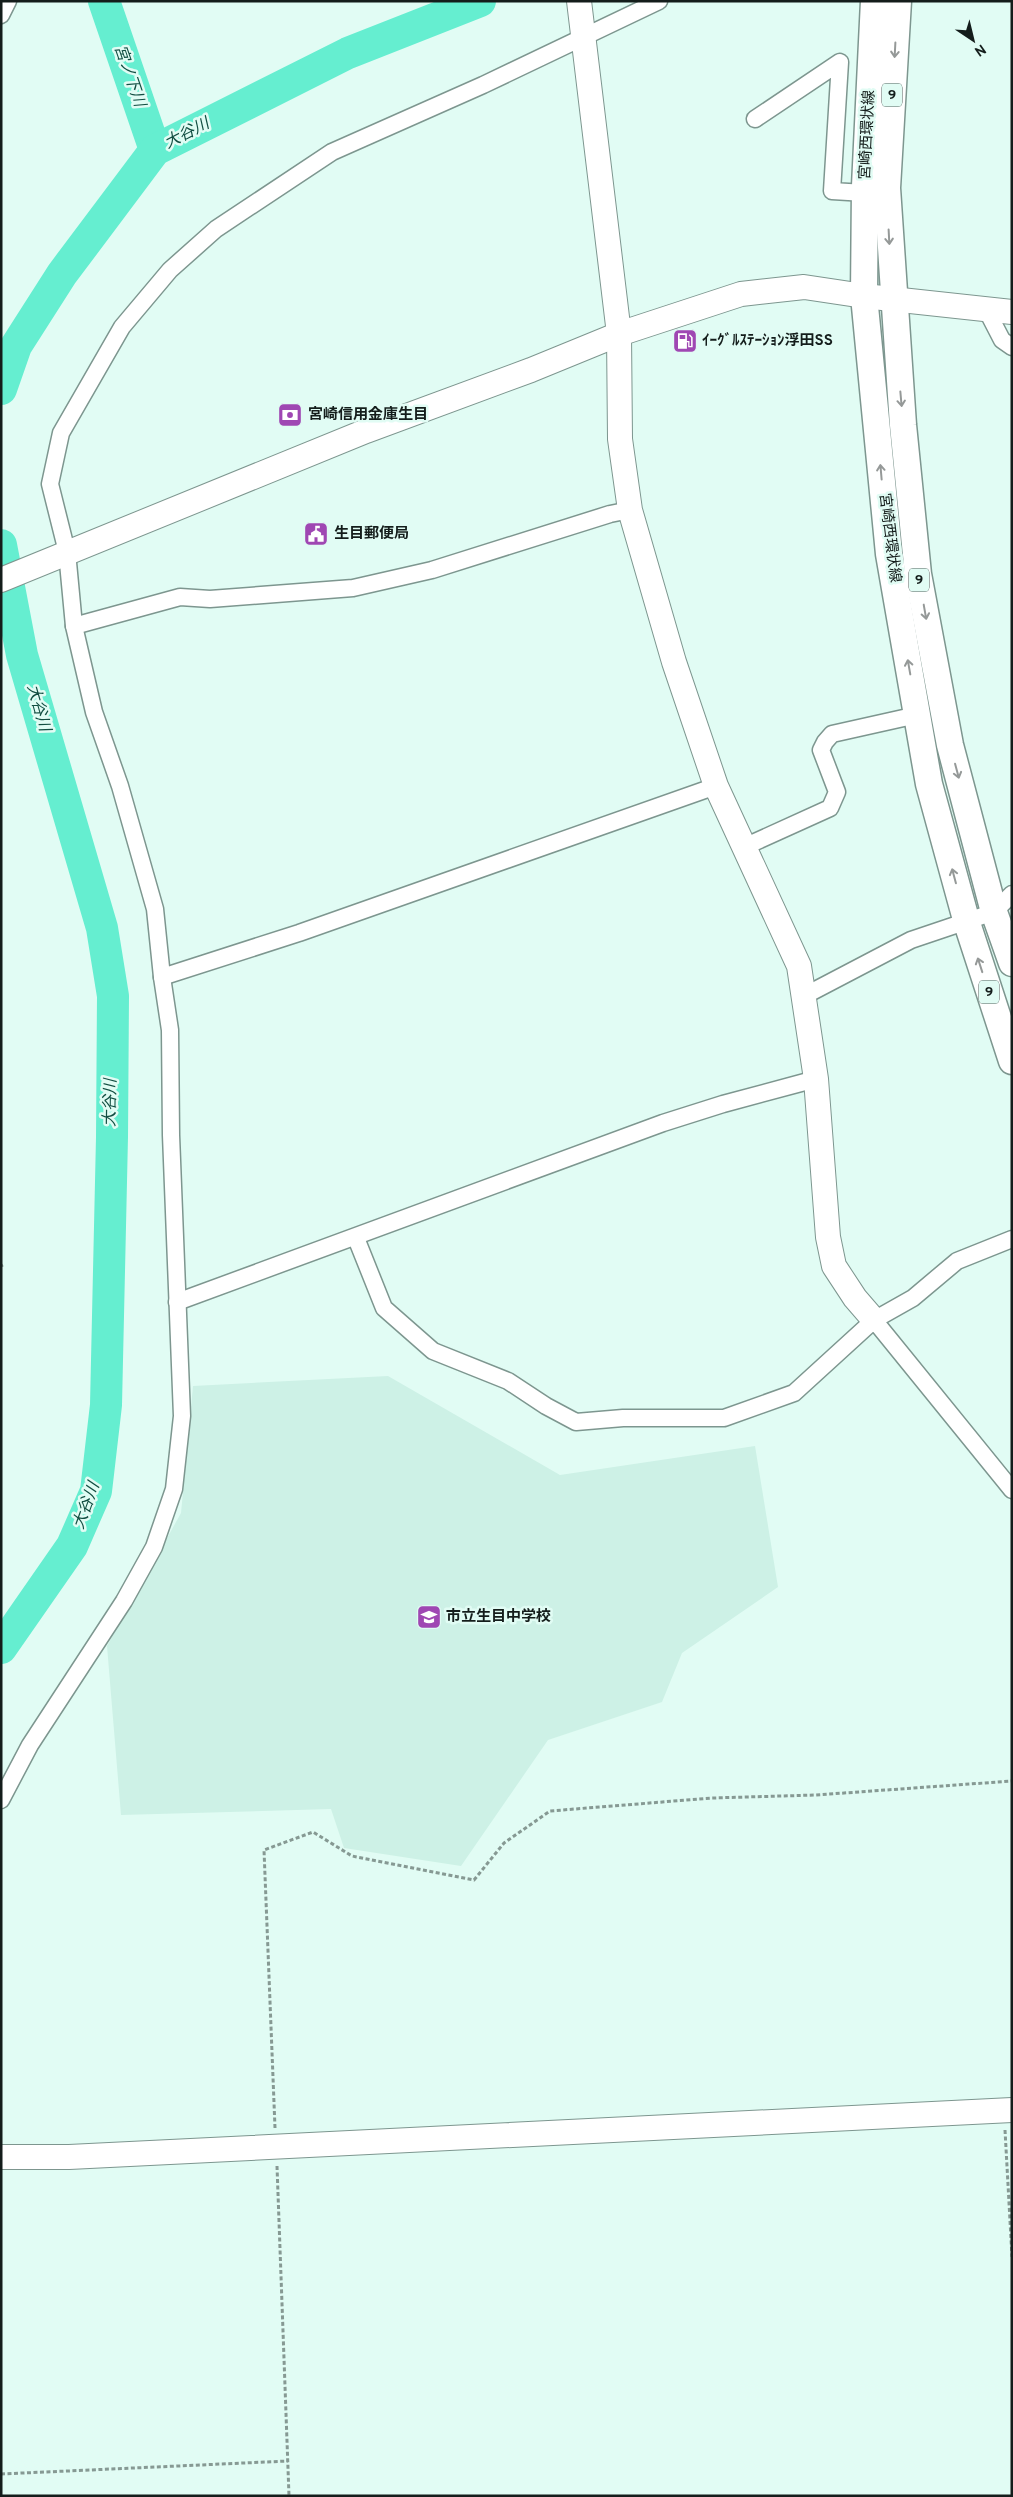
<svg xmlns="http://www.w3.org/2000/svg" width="1013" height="2497" font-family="Overpass,'Noto Sans JP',sans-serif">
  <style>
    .built { fill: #cdf1e6 }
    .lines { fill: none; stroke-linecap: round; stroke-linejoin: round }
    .river { stroke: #65eed0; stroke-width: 32 }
    .street-casing { stroke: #7d968f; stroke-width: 19 }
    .secondary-casing { stroke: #7d968f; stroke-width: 26 }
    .primary-casing { stroke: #7d968f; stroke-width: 29 }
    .path { stroke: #869993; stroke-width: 3; stroke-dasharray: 4 2.5; stroke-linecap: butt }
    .street { stroke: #fff; stroke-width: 16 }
    .secondary { stroke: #fff; stroke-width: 24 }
    .primary { stroke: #fff; stroke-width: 26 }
    .oneway { stroke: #959998 }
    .labels { text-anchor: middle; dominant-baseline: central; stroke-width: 5; stroke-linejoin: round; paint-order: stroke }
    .shield { fill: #e1fcf4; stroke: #52605c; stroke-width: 1 }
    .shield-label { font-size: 14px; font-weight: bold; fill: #141d1b }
    .street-label { font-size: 15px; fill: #141d1b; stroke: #e1fcf4 }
    .poi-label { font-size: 15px; font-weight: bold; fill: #141d1b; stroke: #e1fcf4; text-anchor: start }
    .water-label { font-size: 16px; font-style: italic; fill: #124e42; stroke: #e1fcf4 }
  </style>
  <rect width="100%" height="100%" fill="#e1fcf4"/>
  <path class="built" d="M 388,1376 L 560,1475 L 755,1446 L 778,1587 L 682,1653 L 662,1702 L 548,1740 L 461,1866 L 344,1848 L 331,1809 L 121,1815 L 107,1646 L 181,1513 L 193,1386 Z"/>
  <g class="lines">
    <g class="river">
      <path d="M 104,1 L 155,150"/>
      <path d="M 1,389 L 16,346 L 62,274 L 155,150 L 348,53 L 480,1"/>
      <path d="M 1,545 L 22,655 L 102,928 L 113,996 L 112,1137 L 106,1405 L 96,1491 L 72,1546 L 1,1648"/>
    </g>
    <defs>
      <g id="street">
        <path d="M 1,15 L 8,1"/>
        <path d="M 755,119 L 840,62 L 832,191 L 865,193"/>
        <path d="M 986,309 L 1002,340 L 1012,347"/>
        <path d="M 74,626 L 180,597 L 210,599 L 353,588 L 432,570 L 610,514 L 630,510"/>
        <path d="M 744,847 L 830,808 L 837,792 L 821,750 L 825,742 L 832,734 L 917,715"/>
        <path d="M 162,977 L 299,933 L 716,786"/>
        <path d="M 804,996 L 911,940 L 994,912 L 1012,894"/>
        <path d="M 356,1238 L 384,1308 L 433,1351 L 508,1381 L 546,1406 L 576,1422 L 623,1418 L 724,1418 L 794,1393 L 874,1320 L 913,1298 L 957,1261 L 1012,1239"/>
        <path d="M 177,1302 L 663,1123 L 723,1104 L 816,1079"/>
        <path d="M 874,1320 L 1012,1490"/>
        <path d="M 1,1800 L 30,1745 L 124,1601 L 154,1547 L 174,1489 L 182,1416 L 171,1135 L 170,1030 L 162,977 L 155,909 L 120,786 L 94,712 L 74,626 L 67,552 L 50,484 L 61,433 L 122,327 L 170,270 L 216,229 L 332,152 L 483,85 L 659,1"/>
      </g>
      <g id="secondary">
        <path d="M 579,1 L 619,334 L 620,439 L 630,510 L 674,662 L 716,786 L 799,966 L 816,1079 L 828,1237 L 834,1266 L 855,1298 L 874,1320"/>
        <path d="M 1,580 L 366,431 L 531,370 L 619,334 L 741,294 L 804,287 L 864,296 L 1012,312"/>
        <path d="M 1,2157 L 69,2157 L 1012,2110"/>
      </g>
      <g id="primary">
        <path d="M 874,1 L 865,186 L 864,296 L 889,554 L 929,784 L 967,923 L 1012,1061"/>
        <path d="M 898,1 L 887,188 L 903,425 L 918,574 L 950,745 L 994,912 L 1012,963"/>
      </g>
    </defs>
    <use href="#street" class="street-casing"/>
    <use href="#secondary" class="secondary-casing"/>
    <use href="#primary" class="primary-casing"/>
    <g class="path">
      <path d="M 1,1266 L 3,1265"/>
      <path d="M 275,2128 L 264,1850 L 313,1832 L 352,1856 L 474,1880 L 504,1843 L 550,1811 L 712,1798 L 816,1795 L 1012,1781"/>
      <path d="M 1005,2130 L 1012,2257"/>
      <path d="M 277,2166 L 289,2496"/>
      <path d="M 1,2474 L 288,2461"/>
    </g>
    <use href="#street" class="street"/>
    <use href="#secondary" class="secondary"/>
    <use href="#primary" class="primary"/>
  </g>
  <defs><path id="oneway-shaft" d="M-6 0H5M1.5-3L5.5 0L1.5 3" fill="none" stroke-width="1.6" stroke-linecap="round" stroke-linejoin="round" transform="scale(1.25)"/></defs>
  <g class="oneway">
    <use href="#oneway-shaft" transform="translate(895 50) rotate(93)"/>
    <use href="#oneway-shaft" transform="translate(889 237) rotate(87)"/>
    <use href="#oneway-shaft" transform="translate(901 399) rotate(85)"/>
    <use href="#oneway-shaft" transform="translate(881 472) rotate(-95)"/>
    <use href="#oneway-shaft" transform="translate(925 612) rotate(80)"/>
    <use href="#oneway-shaft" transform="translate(909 667) rotate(-100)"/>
    <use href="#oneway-shaft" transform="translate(957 771) rotate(75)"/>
    <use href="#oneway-shaft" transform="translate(954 876) rotate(-105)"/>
    <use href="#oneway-shaft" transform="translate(980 965) rotate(-108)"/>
  </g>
  <defs>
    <symbol id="fuel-square" viewBox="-11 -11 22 22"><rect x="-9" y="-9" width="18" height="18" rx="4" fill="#9f47b3" stroke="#e1fcf4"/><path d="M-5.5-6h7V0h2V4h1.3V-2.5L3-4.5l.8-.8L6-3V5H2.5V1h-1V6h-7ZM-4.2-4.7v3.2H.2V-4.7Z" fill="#fff"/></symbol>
    <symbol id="bank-square" viewBox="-11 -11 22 22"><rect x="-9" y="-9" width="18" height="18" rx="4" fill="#9f47b3" stroke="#e1fcf4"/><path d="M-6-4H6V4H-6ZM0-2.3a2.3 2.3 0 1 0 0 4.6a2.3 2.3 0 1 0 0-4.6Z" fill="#fff"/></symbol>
    <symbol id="civic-square" viewBox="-11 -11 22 22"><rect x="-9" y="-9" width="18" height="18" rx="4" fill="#9f47b3" stroke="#e1fcf4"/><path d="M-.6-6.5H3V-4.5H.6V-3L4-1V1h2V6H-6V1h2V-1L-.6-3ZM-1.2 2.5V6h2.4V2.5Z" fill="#fff"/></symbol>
    <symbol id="school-square" viewBox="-11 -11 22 22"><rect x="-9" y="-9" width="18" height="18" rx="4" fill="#9f47b3" stroke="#e1fcf4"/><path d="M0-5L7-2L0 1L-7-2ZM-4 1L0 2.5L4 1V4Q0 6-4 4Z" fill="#fff"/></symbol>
  </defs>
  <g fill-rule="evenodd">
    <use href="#fuel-square" x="671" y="327" width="28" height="28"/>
    <use href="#bank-square" x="276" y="401" width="28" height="28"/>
    <use href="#civic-square" x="302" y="520" width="28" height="28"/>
    <use href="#school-square" x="415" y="1603" width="28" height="28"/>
  </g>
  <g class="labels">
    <g class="shield">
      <rect x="882" y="83.5" width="20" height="23" rx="4"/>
      <rect x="909" y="568.5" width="20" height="23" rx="4"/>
      <rect x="979" y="980.5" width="20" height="23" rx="4"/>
    </g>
    <g class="shield-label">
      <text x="892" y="95">9</text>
      <text x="919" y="580">9</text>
      <text x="989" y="992">9</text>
    </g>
    <g class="street-label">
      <text transform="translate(868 135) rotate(-87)">宮崎西環状線</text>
      <text transform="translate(889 538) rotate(83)">宮崎西環状線</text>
    </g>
    <g class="poi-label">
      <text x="702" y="341">ｲｰｸﾞﾙｽﾃｰｼｮﾝ浮田SS</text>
      <text x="308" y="415">宮崎信用金庫生目</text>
      <text x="334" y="534">生目郵便局</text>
      <text x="446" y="1617">市立生目中学校</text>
    </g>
    <g class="water-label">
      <text transform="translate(129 76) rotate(71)">宮ノ下川</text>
      <text transform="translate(187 134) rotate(-27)">大谷川</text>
      <text transform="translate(38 708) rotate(74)">大谷川</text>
      <text transform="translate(111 1103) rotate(-89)">大谷川</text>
      <text transform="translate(87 1506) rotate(-70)">大谷川</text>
    </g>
  </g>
  <rect width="1013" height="2497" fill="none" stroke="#141d1b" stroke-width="5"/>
  <g transform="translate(973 40) rotate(145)" stroke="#e1fcf4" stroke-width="4" paint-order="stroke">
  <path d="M0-4L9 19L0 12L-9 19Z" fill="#141d1b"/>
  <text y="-8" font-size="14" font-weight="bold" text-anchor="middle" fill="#141d1b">N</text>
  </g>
</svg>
